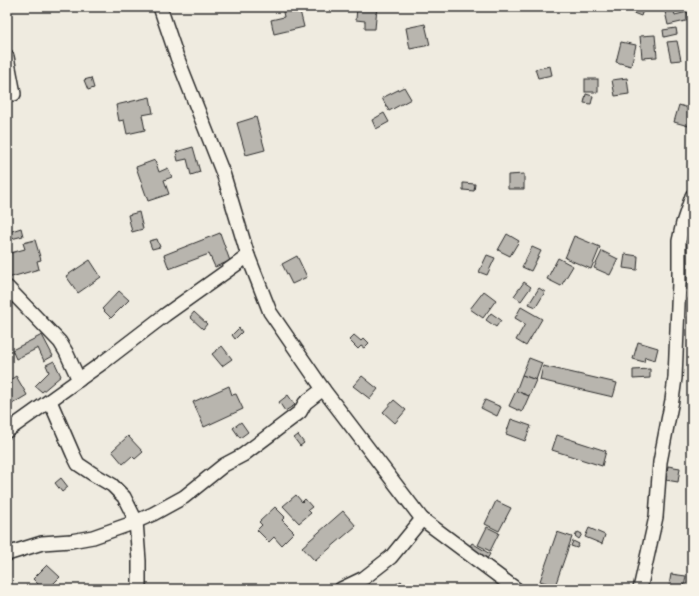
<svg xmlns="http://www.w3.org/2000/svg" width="699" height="596" font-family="'Architects Daughter',sans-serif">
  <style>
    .building { fill: #b8b5ae; stroke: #2b2b2b }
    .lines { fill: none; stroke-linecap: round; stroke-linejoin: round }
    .street-casing { stroke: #2b2b2b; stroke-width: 16 }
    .street { stroke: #f7f3e8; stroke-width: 13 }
  </style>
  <rect width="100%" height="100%" fill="#efebe0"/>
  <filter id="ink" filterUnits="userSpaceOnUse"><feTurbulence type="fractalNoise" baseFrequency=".025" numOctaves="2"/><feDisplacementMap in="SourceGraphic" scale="8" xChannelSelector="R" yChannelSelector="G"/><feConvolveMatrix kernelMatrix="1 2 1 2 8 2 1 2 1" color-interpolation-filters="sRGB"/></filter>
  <g filter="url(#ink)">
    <g class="building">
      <path d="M 282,7 L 299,7 L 304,27 L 274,34 L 271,20 L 284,17 Z"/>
      <path d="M 357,7 L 377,7 L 375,29 L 365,29 L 365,21 L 356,20 Z"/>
      <path d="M 630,7 L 644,7 L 641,16 L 628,11 Z"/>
      <path d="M 664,7 L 673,7 L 675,15 L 687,12 L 690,20 L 668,25 Z"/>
      <path d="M 688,7 L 692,7 L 692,20 L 691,20 Z"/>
      <path d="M 425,24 L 430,45 L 410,49 L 406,28 Z"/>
      <path d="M 676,28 L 677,34 L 664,37 L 663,30 Z"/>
      <path d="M 655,35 L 657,57 L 642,58 L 640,36 Z"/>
      <path d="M 677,41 L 681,60 L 671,61 L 667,42 Z"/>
      <path d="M 621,42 L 636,45 L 631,66 L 616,62 Z"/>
      <path d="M 550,66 L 552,75 L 538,78 L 535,69 Z"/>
      <path d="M 691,71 L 692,71 L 692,86 L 688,85 Z"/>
      <path d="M 91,78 L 94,88 L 88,90 L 84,80 Z"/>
      <path d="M 627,78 L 629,94 L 615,96 L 612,80 Z"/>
      <rect x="585" y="79" width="13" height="13"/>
      <path d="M 404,87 L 411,99 L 389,111 L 382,98 Z"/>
      <path d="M 586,94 L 593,96 L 591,104 L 584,103 Z"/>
      <path d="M 150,97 L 153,113 L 142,115 L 145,130 L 127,134 L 124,120 L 119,121 L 116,105 Z"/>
      <path d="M 679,105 L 692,109 L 692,127 L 674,122 Z"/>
      <path d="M 384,113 L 389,122 L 376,129 L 372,120 Z"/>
      <path d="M 256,117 L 265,150 L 246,155 L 237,123 Z"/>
      <path d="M 193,147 L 200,172 L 191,175 L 187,159 L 178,161 L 176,152 Z"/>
      <path d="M 155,160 L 159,172 L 168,168 L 172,177 L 164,180 L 169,194 L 148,201 L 136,167 Z"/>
      <path d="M 524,174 L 524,189 L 508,189 L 508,175 Z"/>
      <path d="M 463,183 L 475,184 L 474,191 L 463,190 Z"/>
      <path d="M 139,212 L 143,229 L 132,232 L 128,215 Z"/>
      <path d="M 21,228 L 23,236 L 11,239 L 9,232 Z"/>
      <path d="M 220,233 L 230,261 L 215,267 L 209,254 L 169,269 L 164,255 Z"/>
      <path d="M 507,234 L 519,241 L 510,256 L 498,250 Z"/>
      <path d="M 574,236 L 600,247 L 591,269 L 565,258 Z"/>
      <path d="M 157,239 L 160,247 L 152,249 L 149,241 Z"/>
      <path d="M 35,240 L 41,260 L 37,261 L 39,269 L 8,278 L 7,254 L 25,249 L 23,243 Z"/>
      <path d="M 532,247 L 541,251 L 531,271 L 522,267 Z"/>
      <path d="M 602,251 L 618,259 L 610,275 L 594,268 Z"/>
      <path d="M 625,254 L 638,256 L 637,270 L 623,268 Z"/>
      <path d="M 487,255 L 495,258 L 487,275 L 479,272 Z"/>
      <path d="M 297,256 L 307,277 L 292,284 L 282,264 Z"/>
      <path d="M 558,258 L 573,266 L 561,286 L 547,279 Z"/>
      <path d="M 90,260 L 101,277 L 78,293 L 66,276 Z"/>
      <path d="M 524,282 L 531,287 L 521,301 L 514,296 Z"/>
      <path d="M 539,288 L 545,292 L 536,307 L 529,304 Z"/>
      <path d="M 119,291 L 129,300 L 111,318 L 102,309 Z"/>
      <path d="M 484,291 L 496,300 L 483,318 L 470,309 Z"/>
      <path d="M 521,307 L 542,319 L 526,346 L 516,340 L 525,324 L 515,318 Z"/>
      <path d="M 194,312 L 207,324 L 203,329 L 190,317 Z"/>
      <path d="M 491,313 L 501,320 L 496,327 L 486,320 Z"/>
      <path d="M 239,328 L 242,332 L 235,339 L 232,335 Z"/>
      <path d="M 42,335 L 53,356 L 44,361 L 38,348 L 16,359 L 12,350 Z"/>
      <path d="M 354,335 L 361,341 L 364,338 L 369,343 L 364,348 L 361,346 L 358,349 L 349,340 Z"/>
      <path d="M 638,342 L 658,348 L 655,360 L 645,357 L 644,362 L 633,359 Z"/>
      <path d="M 222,346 L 232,359 L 222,366 L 212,354 Z"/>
      <path d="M 529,358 L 542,363 L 536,380 L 522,375 Z"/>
      <path d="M 54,361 L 61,376 L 42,392 L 35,386 L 49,372 L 46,365 Z"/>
      <path d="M 543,366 L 617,383 L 613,397 L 540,380 Z"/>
      <path d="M 650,369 L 650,378 L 633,379 L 633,370 Z"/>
      <path d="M 522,375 L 536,380 L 529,396 L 516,391 Z"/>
      <path d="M 16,376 L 27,395 L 12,404 L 7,396 L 7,382 Z"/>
      <path d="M 362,376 L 378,389 L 370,399 L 353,386 Z"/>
      <path d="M 229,386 L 232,395 L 236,394 L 243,409 L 204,427 L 193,402 Z"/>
      <path d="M 516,391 L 529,396 L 522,412 L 509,406 Z"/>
      <path d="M 288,395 L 295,405 L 285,411 L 279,402 Z"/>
      <path d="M 394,400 L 406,410 L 395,423 L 383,412 Z"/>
      <path d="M 485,400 L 501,407 L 497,416 L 481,408 Z"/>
      <path d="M 692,409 L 692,438 L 691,438 L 691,410 Z"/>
      <path d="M 511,419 L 531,426 L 525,441 L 506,434 Z"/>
      <path d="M 241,422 L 248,432 L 240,438 L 233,428 Z"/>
      <path d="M 298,435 L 304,443 L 300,446 L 294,438 Z"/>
      <path d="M 557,435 L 606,451 L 602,466 L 552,450 Z"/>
      <path d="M 128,436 L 143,452 L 135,459 L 132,456 L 123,464 L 112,451 Z"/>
      <path d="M 668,466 L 680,468 L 678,482 L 666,480 Z"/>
      <path d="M 61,478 L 68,487 L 62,492 L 55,483 Z"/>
      <path d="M 296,495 L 302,502 L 305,499 L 312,507 L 308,510 L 311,513 L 299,523 L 283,506 Z"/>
      <path d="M 496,501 L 511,508 L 499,531 L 485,524 Z"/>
      <path d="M 275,507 L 285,517 L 282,520 L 294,532 L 281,545 L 274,537 L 269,542 L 257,530 L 262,525 L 259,522 Z"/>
      <path d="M 343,511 L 356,526 L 315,561 L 302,547 Z"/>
      <path d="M 487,527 L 499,533 L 490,551 L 478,545 Z"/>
      <path d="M 589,528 L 605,535 L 602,544 L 585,537 Z"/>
      <path d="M 557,532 L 572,537 L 555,586 L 540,581 Z"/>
      <path d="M 578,532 L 582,534 L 579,539 L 575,536 Z"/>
      <path d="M 573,541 L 579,544 L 577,548 L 571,546 Z"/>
      <path d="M 472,543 L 490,554 L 485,562 L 467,550 Z"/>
      <path d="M 47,565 L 60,577 L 48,589 L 44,586 L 42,588 L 33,579 Z"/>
      <path d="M 671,574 L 686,576 L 684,588 L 669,586 Z"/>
      <path d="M 401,581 L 406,588 L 394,589 L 392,587 Z"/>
    </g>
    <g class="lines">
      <defs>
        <g id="street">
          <path d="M 160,7 L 177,57 L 224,176 L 248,256 L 270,312 L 323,389 L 422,519 L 516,589"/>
          <path d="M 7,57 L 14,94"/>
          <path d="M 7,287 L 60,342 L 66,352 L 79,380"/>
          <path d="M 50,401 L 73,454 L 78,464 L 93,474 L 112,485 L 124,497 L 136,521 L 139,561 L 139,589"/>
          <path d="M 7,431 L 105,361 L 165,315 L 248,256"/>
          <path d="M 7,554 L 42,543 L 71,541 L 93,537 L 130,524 L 153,514 L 184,497 L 224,465 L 243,455 L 300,412 L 305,403 L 323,389"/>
          <path d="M 341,589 L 364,578 L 391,557 L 422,519"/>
          <path d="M 640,589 L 656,517 L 660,462 L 672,400 L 675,378 L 679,282 L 679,241 L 683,223 L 692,196"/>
        </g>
      </defs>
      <use href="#street" class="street-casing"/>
      <use href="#street" class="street"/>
    </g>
  </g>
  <rect width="699" height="596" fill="none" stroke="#f7f3e8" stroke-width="24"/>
  <rect x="12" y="12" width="675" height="572" fill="none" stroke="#2b2b2b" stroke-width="1.5" filter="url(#ink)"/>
</svg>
